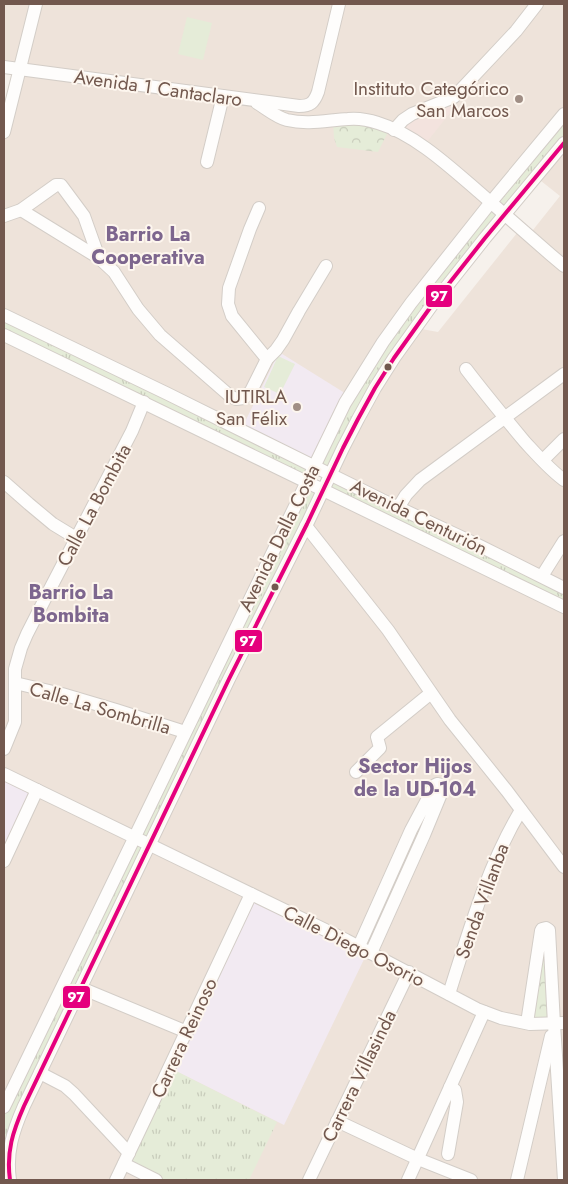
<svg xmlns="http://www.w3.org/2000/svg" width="568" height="1184" font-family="Jost,sans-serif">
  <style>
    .residential { fill: #eee3da }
    .commercial { fill: #f3e3de }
    .education { fill: #f2eaf2 }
    .grass { fill: url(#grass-tufts); fill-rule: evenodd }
    .park { fill: url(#park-crowns) }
    .garden { fill: #e5ecd8 }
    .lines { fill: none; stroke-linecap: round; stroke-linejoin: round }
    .minor-casing { stroke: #d3cdc7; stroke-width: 14 }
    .minor { stroke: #fefdfc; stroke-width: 12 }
    .bus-1-casing { stroke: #fdf6ee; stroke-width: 8 }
    .bus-1 { stroke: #e5007d; stroke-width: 4 }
    .poi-dot { fill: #a08e85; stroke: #fdf6ee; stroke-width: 2 }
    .bus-dot { fill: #72584e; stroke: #fdf6ee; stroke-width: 2 }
    .labels { text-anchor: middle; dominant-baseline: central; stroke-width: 4; stroke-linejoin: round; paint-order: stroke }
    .street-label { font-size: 19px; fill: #72584e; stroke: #fdf6ee }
    .poi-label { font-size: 19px; fill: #72584e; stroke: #fdf6ee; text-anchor: end }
    .neighbourhood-label { font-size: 20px; font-weight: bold; fill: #7d668e; stroke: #fdf6ee }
    .line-badge { stroke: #fdf6ee; stroke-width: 2 }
    .badge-label { font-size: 14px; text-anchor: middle; font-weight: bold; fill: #fff }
  </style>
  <defs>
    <pattern id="grass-tufts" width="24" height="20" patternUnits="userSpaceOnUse" patternTransform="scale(1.25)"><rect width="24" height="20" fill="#e5ecd8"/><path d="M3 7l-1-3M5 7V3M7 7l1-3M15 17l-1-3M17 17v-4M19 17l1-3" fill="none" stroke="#c8ccbb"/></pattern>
    <pattern id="park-crowns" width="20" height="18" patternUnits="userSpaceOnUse" patternTransform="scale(1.25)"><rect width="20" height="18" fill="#e5ecd8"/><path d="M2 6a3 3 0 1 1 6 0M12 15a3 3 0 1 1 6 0" fill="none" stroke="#c8ccbb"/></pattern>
  </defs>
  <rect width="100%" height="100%" fill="#f6f1ec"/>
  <g class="residential">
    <path d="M 4,4 L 564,4 L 564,114 L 314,467 L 4,315 L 4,132 L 20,70 L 4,67 Z"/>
    <path d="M 564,143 L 564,588 L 330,474 L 416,328 L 438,332 L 521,228 L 529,235 L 560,196 L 536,177 Z"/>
    <path d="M 4,335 L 307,482 L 4,1107 Z"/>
    <path d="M 323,490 L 564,607 L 564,1180 L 10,1180 L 9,1149 Z"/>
  </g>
  <path class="commercial" d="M 447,101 L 454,108 L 423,147 L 394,130 Z"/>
  <g class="education">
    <path d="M 279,352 L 348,395 L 314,465 L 241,430 Z"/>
    <path d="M 4,774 L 37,790 L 4,861 Z"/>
    <path d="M 251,894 L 368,951 L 284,1125 L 170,1068 Z"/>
  </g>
  <g class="grass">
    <path d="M 564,114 L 564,143 L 404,343 L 330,474 L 564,588 L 564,607 L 323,490 L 40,1073 L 4,1180 L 4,1107 L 307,482 L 4,335 L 4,315 L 314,466 L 371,361 ZM 315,467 L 330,474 L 323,489 L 307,482 Z"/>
    <path d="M 170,1068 L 277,1122 L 249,1180 L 156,1180 L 124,1164 Z"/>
  </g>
  <g class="park">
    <path d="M 333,122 L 390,128 L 378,152 L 337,147 L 334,138 Z"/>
    <path d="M 544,928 L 554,1024 L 530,1024 Z"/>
  </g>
  <g class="garden">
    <path d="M 187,17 L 212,23 L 203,60 L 178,54 Z"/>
    <path d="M 278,356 L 295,364 L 280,394 L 264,387 Z"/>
  </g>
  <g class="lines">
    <defs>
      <g id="minor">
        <path d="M 4,67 L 299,106 C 310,106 314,103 318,92 L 339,4"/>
        <path d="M 257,103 C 267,109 276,117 287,120 C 308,125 328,120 348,119 C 358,118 369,120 378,123 C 415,134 451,168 479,192 C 503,213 527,234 551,255 L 564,266"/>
        <path d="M 394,130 L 403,120 L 412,114 L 454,97 L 516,31 L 537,4"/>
        <path d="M 4,132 L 36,4"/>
        <path d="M 207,162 L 223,96"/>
        <path d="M 259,208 L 250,229 L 229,288 L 228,304 L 232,316 L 267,359"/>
        <path d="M 21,210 L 99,258 L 114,272 L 138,309 L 160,335 L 230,396 L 236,399 L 244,398 L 251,391 L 267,359 L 276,350 L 283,340 L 299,311 L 326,266"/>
        <path d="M 4,216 L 21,210 L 56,185 L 61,185 L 84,216 L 99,258"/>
        <path d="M 4,315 L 168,394 L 382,500 L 476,544 L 564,588"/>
        <path d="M 4,335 L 564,607"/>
        <path d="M 466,369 C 485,394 505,418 525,442 C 537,455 550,470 564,480"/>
        <path d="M 543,460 L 564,439"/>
        <path d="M 4,482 L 29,504 L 53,524 L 76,538"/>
        <path d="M 398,508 L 406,495 L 420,480 L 564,374"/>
        <path d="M 306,526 L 388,630 L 450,720 L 507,791 L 564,867"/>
        <path d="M 542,576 L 564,541"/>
        <path d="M 15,683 L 62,694 L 116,710 L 185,732"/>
        <path d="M 4,749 L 15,722 L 15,669 L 21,648 L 27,634 L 51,587 L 132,431 L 144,402"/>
        <path d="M 356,772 L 380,748 L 377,737 L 431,693"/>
        <path d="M 4,774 L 346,940 L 477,1009 L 501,1018 L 530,1024 L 564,1023"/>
        <path d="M 4,861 L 37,790"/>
        <path d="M 359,946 L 411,830 L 435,785 L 437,784 L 442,785 L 443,789 L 424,835 L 371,953"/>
        <path d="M 81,988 L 187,1032"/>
        <path d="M 449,994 C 469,931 487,867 521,810"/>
        <path d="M 527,1023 L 541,931 L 542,929 L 546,928 L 549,930 L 554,1024 L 564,1180"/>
        <path d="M 40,1073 L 65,1086 L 74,1094 L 129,1153"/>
        <path d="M 4,1107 L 345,403 L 383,342 L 411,303 L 491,202 L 564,114"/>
        <path d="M 337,1121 L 418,1159 L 471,1180"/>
        <path d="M 448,1154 L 457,1102 L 455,1090 L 450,1087"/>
        <path d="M 124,1164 L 156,1180"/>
        <path d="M 10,1180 C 6,1152 13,1131 24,1106 L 229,679 L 307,524 L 343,448 L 358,419 L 375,388 L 394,358 L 432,305 L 485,238 L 564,143"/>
        <path d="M 116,1180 L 146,1117 L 251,894"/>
        <path d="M 309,1180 L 409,972"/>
        <path d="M 408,1180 L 484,1012"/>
        <path d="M 517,1180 L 551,1036"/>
      </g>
    </defs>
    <use href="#minor" class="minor-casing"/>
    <use href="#minor" class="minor"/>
    <defs>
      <path id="bus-1" d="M 10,1180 C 6,1152 13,1131 24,1106 L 229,679 L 307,524 L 343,448 L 358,419 L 375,388 L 394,358 L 432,305 L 485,238 L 564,143"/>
    </defs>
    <use href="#bus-1" class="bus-1-casing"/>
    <use href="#bus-1" class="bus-1"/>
  </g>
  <g class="poi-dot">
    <circle cx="519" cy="99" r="5"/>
    <circle cx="297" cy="407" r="5"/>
  </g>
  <g class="bus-dot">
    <circle cx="388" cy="367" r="4.5"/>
    <circle cx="275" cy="587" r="4.5"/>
  </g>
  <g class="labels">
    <g class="street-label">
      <text transform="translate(158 88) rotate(8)">Avenida 1 Cantaclaro</text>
      <text transform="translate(94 505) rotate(-62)">Calle La Bombita</text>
      <text transform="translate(419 517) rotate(26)">Avenida Centurión</text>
      <text transform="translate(279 538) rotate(-64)">Avenida Dalla Costa</text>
      <text transform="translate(100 708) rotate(16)">Calle La Sombrilla</text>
      <text transform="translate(482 901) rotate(-70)">Senda Villanba</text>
      <text transform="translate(354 946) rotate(27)">Calle Diego Osorio</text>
      <text transform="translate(184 1038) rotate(-65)">Carrera Reinoso</text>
      <text transform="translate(359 1076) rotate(-64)">Carrera Villasinda</text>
    </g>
    <g class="poi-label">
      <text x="509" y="88">Instituto Categórico<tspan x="509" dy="22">San Marcos</tspan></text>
      <text x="287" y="396">IUTIRLA<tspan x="287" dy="22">San Félix</tspan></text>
    </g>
    <g class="neighbourhood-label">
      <text x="148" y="234">Barrio La<tspan x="148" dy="23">Cooperativa</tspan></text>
      <text x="71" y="592">Barrio La<tspan x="71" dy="23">Bombita</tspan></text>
      <text x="415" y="766">Sector Hijos<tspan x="415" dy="23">de la UD-104</tspan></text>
    </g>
  </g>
  <g class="line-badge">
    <rect x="425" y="284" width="28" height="24" rx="5" fill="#e5007d"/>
    <rect x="234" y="629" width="29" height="24" rx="5" fill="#e5007d"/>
    <rect x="62" y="985" width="29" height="24" rx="5" fill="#e5007d"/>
  </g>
  <g class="badge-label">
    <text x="439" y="301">97</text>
    <text x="248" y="646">97</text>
    <text x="76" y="1002">97</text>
  </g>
  <rect width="568" height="1184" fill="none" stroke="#72584e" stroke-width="10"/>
</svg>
